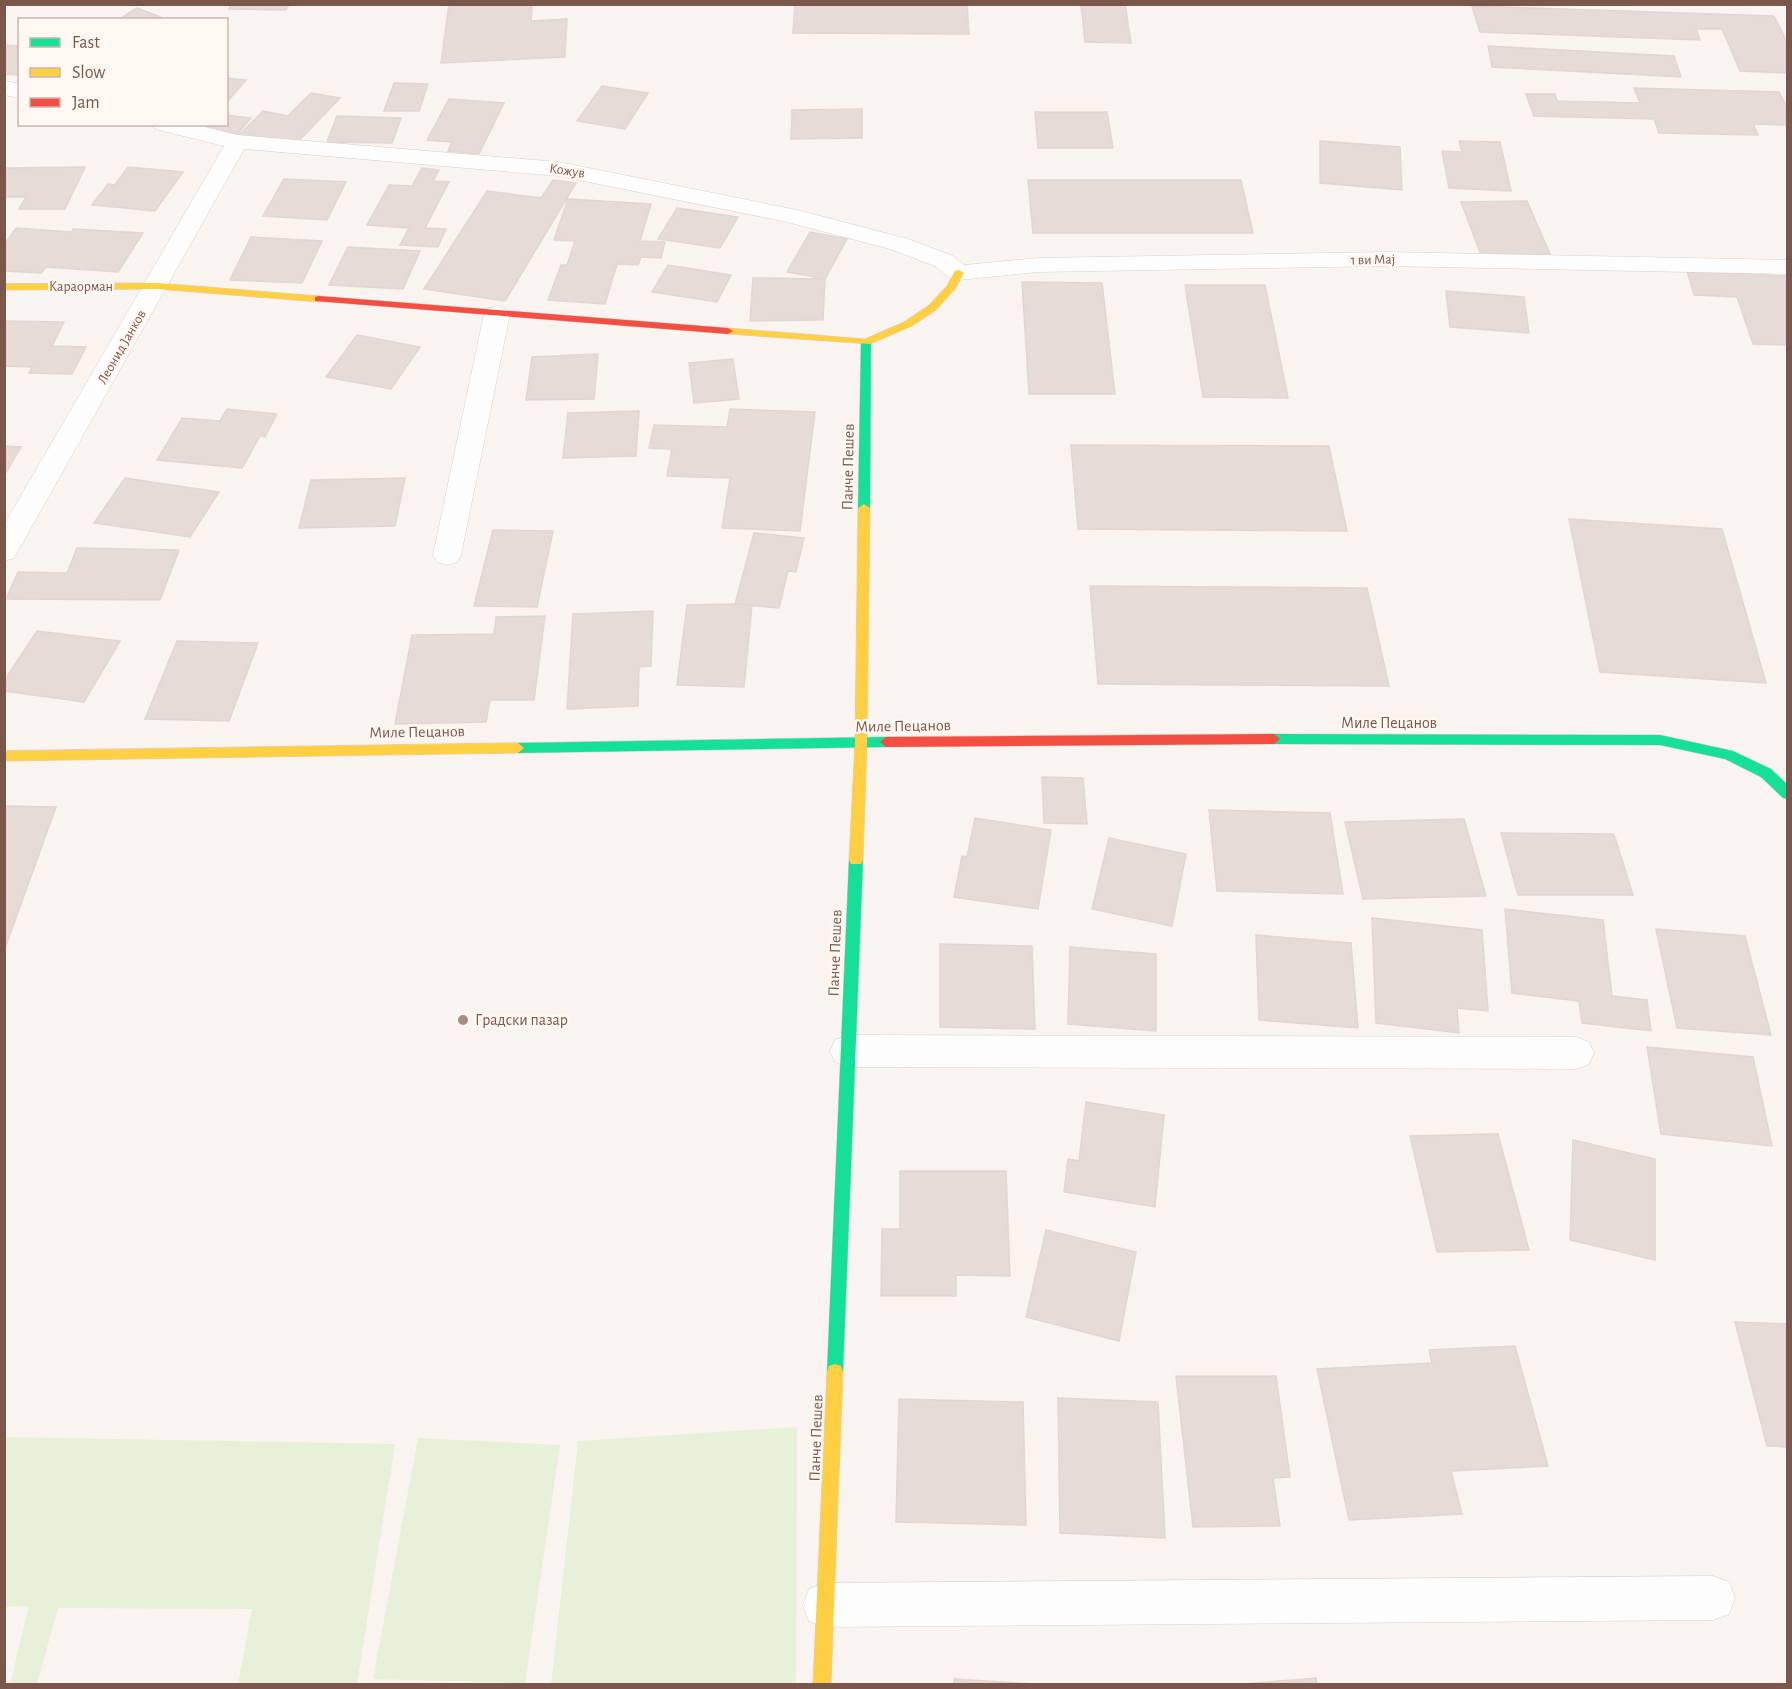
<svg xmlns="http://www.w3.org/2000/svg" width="1792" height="1689" font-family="'Alegreya Sans',sans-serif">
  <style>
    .green { fill: #e9f0d9 }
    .building { fill: #e6dbd6; stroke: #e3d6d0; stroke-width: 1.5 }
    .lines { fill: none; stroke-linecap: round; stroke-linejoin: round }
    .street-casing { stroke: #d9d0cc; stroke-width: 1 }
    .fast-casing { stroke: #dad0cc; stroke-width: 1 }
    .slow-casing { stroke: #dad0cc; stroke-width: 1 }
    .jam-casing { stroke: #dad0cc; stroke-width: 1 }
    .street { fill: #fefdfd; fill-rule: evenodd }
    .fast { fill: #16e098; fill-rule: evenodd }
    .slow { fill: #ffcf43; fill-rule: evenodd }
    .jam { fill: #f24e42; fill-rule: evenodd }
    .poi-dot { fill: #a78d84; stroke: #fff8f2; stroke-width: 2 }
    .labels { text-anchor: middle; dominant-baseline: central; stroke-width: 5; stroke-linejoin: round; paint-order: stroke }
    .far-street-label { font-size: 14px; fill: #7b564b; stroke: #fff8f2 }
    .street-label { font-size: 16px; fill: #7b564b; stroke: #fff8f2 }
    .poi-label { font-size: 16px; fill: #7b564b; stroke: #fff8f2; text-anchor: start }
  </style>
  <rect width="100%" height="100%" fill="#f9f4ef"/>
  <g class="green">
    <path d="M 797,1427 L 796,1684 L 551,1684 L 578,1441 Z"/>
    <path d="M 4,1437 L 395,1444 L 357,1684 L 238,1684 L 252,1609 L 58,1608 L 37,1684 L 10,1684 L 29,1606 L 5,1607 Z"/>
    <path d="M 418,1438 L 560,1445 L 525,1683 L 373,1679 Z"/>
  </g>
  <g class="building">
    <path d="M 231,4 L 289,4 L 286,10 L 229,9 Z"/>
    <path d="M 449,4 L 549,4 L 532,5 L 531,21 L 567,19 L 565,57 L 441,63 Z"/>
    <path d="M 795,4 L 967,4 L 969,34 L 793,33 Z"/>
    <path d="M 1081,4 L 1125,4 L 1131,43 L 1085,42 Z"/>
    <path d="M 1472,6 L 1774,16 L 1788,44 L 1788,73 L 1740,71 L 1722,29 L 1696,29 L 1700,40 L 1480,32 Z"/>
    <path d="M 137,8 L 168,20 L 118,20 Z"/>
    <path d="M 4,45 L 20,46 L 20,75 L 4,74 Z"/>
    <path d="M 1488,46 L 1674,56 L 1681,77 L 1492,67 Z"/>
    <path d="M 226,78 L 246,80 L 226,103 Z"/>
    <path d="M 394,83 L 428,84 L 419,111 L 384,111 Z"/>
    <path d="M 602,86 L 648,93 L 625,129 L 577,121 Z"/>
    <path d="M 1634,88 L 1779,92 L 1788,109 L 1788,125 L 1753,124 L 1758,135 L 1659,133 L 1654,119 L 1534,116 L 1526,94 L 1555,94 L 1557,101 L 1640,103 Z"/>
    <path d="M 311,93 L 340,98 L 294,146 L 238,136 L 263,111 L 288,116 Z"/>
    <path d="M 449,99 L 504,103 L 479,154 L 448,151 L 452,142 L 427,140 Z"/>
    <path d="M 862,109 L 862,138 L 791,139 L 792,110 Z"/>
    <path d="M 1035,112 L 1107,112 L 1113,148 L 1038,148 Z"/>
    <path d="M 226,115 L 251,118 L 235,137 L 201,132 L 207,124 L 226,124 Z"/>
    <path d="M 337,116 L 401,118 L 392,143 L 327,142 Z"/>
    <path d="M 1320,141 L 1400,147 L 1402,190 L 1320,183 Z"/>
    <path d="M 1459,141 L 1500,142 L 1511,191 L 1449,188 L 1442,151 L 1462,152 Z"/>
    <path d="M 85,167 L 65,209 L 19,209 L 26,197 L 4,197 L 4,168 Z"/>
    <path d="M 128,167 L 183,172 L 155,211 L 92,205 L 108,184 L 115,185 Z"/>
    <path d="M 422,168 L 439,170 L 433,181 L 449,182 L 425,228 L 446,229 L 438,247 L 400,245 L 409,228 L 367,225 L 389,185 L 412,186 Z"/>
    <path d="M 284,179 L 346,182 L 327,220 L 263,216 Z"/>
    <path d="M 553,180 L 576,183 L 505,301 L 424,289 L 487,191 L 541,198 Z"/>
    <path d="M 1028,180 L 1241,180 L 1253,233 L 1033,233 Z"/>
    <path d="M 568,199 L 651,204 L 640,241 L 665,242 L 661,258 L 641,257 L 638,265 L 617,264 L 605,304 L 548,300 L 561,265 L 567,265 L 575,241 L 554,240 Z"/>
    <path d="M 1527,201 L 1550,254 L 1481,255 L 1461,202 Z"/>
    <path d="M 677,208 L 738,217 L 720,248 L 658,239 Z"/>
    <path d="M 16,228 L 72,232 L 73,229 L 143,233 L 118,272 L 46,267 L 41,273 L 4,271 L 4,245 Z"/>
    <path d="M 810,232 L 847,239 L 825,279 L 787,272 Z"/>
    <path d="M 251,237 L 322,241 L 302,283 L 230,280 Z"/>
    <path d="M 348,247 L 420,251 L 403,289 L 329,285 Z"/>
    <path d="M 668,265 L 731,275 L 717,302 L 652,292 Z"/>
    <path d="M 1687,271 L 1787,276 L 1788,345 L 1753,344 L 1737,297 L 1694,295 Z"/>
    <path d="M 753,278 L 825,279 L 823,320 L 750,321 Z"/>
    <path d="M 1022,282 L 1102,283 L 1115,394 L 1029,394 Z"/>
    <path d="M 1185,285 L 1265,285 L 1288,398 L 1203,397 Z"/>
    <path d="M 1446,291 L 1524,297 L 1529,333 L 1450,327 Z"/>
    <path d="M 4,321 L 64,322 L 52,346 L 86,347 L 72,374 L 29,373 L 32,367 L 4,366 Z"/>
    <path d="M 357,335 L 420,347 L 391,389 L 326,377 Z"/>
    <path d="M 598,354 L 594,399 L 526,400 L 532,357 Z"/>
    <path d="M 733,359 L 739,399 L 694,403 L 689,363 Z"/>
    <path d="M 227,409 L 277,414 L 265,437 L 260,436 L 242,468 L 157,460 L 182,418 L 220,421 Z"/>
    <path d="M 730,409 L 815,412 L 800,531 L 722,528 L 730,478 L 667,476 L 672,449 L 649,448 L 654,425 L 727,427 Z"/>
    <path d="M 639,411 L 636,456 L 563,458 L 568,413 Z"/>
    <path d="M 1071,445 L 1329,446 L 1347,531 L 1078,529 Z"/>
    <path d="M 4,446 L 21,447 L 4,476 Z"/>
    <path d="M 125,478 L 219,492 L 190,537 L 94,523 Z"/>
    <path d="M 405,478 L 395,526 L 299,528 L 311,480 Z"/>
    <path d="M 1569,519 L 1722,529 L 1766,683 L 1600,672 Z"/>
    <path d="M 493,530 L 553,531 L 537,607 L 474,606 Z"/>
    <path d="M 754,533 L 804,538 L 796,572 L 788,571 L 779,608 L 735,604 Z"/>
    <path d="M 77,548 L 179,550 L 160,600 L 6,599 L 18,572 L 67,573 Z"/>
    <path d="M 1090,586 L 1367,588 L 1389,686 L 1098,684 Z"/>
    <path d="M 735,604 L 752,605 L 744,687 L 677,685 L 687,605 Z"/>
    <path d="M 653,611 L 651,666 L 639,667 L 638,706 L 567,709 L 573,614 Z"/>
    <path d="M 545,616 L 534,700 L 490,700 L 486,722 L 395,724 L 412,635 L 494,634 L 496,617 Z"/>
    <path d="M 37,631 L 120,641 L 84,702 L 4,691 L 4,681 Z"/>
    <path d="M 177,641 L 258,643 L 229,721 L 145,719 Z"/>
    <path d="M 1042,777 L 1083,778 L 1087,824 L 1044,823 Z"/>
    <path d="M 4,806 L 56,807 L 4,951 Z"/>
    <path d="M 1209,810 L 1330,813 L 1343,894 L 1217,891 Z"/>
    <path d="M 975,818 L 1051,830 L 1038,909 L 954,897 L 962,856 L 967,857 Z"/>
    <path d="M 1464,819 L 1486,896 L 1363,899 L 1345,822 Z"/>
    <path d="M 1501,833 L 1614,834 L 1633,895 L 1518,895 Z"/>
    <path d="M 1109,838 L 1186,854 L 1172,926 L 1092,909 Z"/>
    <path d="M 1505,909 L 1603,920 L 1612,996 L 1647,1000 L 1651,1031 L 1582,1023 L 1579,1001 L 1512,993 Z"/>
    <path d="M 1372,918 L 1482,930 L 1488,1011 L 1457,1008 L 1459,1033 L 1376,1023 Z"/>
    <path d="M 1656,929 L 1745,936 L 1771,1035 L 1677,1028 Z"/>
    <path d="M 1256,935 L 1351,943 L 1358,1028 L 1259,1020 Z"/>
    <path d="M 940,944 L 1032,946 L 1035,1029 L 940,1027 Z"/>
    <path d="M 1070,947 L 1156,954 L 1156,1031 L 1068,1024 Z"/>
    <path d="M 1647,1047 L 1753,1057 L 1772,1146 L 1661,1134 Z"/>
    <path d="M 1086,1102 L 1164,1115 L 1155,1207 L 1064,1192 L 1068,1159 L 1079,1161 Z"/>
    <path d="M 1498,1134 L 1529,1250 L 1437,1252 L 1410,1136 Z"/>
    <path d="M 1573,1140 L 1655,1159 L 1655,1260 L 1570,1240 Z"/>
    <path d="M 900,1171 L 1006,1171 L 1010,1276 L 956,1275 L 956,1296 L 881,1296 L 882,1229 L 900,1229 Z"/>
    <path d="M 1046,1230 L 1136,1252 L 1119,1341 L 1026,1317 Z"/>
    <path d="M 1735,1322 L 1788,1324 L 1788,1447 L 1767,1446 Z"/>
    <path d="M 1515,1346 L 1548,1466 L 1451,1471 L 1462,1514 L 1349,1520 L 1317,1369 L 1432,1363 L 1429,1350 Z"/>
    <path d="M 1176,1376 L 1276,1376 L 1290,1477 L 1273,1478 L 1280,1526 L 1193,1527 Z"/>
    <path d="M 1058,1398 L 1158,1402 L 1165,1538 L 1060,1533 Z"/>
    <path d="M 899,1399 L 1023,1402 L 1026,1525 L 896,1522 Z"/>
    <path d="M 1316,1678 L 1317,1684 L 1244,1684 Z"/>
    <path d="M 954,1679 L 1034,1684 L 954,1684 Z"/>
  </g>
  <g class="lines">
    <defs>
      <g id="street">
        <path d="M 4,81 L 20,84 L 20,98 L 4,95 Z"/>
        <path d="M 152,124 L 193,124 L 237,135 L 559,162 L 797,210 L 908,239 L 953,256 L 964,265 L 1038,258 L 1386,252 L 1788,260 L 1788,274 L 1386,266 L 1038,272 L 959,280 L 950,278 L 935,266 L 890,249 L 787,222 L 559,176 L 244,149 L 18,551 L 14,558 L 4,561 L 4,525 L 224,146 L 155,129 Z"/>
        <path d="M 497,306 L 506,309 L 510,314 L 461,555 L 457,562 L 447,565 L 437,562 L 433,555 L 484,314 L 488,309 Z"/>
        <path d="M 848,1035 L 1576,1037 L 1589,1042 L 1594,1053 L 1589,1064 L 1576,1069 L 848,1067 L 835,1062 L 830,1051 L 835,1040 Z"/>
        <path d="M 1713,1576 L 1729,1582 L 1735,1598 L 1729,1614 L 1713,1620 L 825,1627 L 809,1621 L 803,1605 L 809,1589 L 825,1583 Z"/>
      </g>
      <g id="fast">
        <path d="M 866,339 L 871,342 L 870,508 L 864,512 L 858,508 L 861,342 Z"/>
        <path d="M 1274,734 L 1660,735 L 1733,751 L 1771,769 L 1788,785 L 1788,799 L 1783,798 L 1761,777 L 1725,759 L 1660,745 L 1274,744 L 1268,739 Z"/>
        <path d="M 886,737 L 892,742 L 886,747 L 518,753 L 512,748 L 518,743 Z"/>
        <path d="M 856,855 L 861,856 L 863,860 L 843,1372 L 841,1378 L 835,1380 L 829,1378 L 827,1372 L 849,860 L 851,856 Z"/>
      </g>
      <g id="slow">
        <path d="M 959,270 L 964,273 L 955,289 L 936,310 L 912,326 L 870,344 L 728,334 L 723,331 L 728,328 L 865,339 L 904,322 L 928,306 L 947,286 L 955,271 Z"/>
        <path d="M 157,283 L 319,296 L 324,299 L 319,302 L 157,289 L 4,290 L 4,284 Z"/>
        <path d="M 864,504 L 870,508 L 867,743 L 863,860 L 861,864 L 851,864 L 849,860 L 855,743 L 858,508 Z"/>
        <path d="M 518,743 L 524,748 L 518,753 L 4,761 L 4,751 Z"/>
        <path d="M 835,1364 L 841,1366 L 843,1372 L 831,1684 L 813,1684 L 827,1372 L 829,1366 Z"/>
      </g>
      <g id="jam">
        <path d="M 319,296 L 728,328 L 733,331 L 728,334 L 315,301 L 315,297 Z"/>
        <path d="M 1274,734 L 1280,739 L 1274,744 L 886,747 L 880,742 L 886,737 Z"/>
      </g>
    </defs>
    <use href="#street" class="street-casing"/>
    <use href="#fast" class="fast-casing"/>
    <use href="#slow" class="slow-casing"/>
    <use href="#jam" class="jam-casing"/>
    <use href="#street" class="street"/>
    <use href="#fast" class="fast"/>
    <use href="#slow" class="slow"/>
    <use href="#jam" class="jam"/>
  </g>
  <circle class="poi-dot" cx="463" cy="1020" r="6"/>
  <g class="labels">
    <g class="far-street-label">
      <text transform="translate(567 171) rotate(9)">Кожув</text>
      <text transform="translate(1373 260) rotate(-1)">1 ви Мај</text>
      <text x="81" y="287">Караорман</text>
      <text transform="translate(122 347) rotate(-60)">Леонид Јанков</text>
    </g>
    <g class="street-label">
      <text transform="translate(848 467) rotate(-89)">Панче Пешев</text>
      <text x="1389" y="723">Миле Пецанов</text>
      <text transform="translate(903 726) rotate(-1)">Миле Пецанов</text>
      <text transform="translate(417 732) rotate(-1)">Миле Пецанов</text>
      <text transform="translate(835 953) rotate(-88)">Панче Пешев</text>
      <text transform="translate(816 1438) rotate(-88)">Панче Пешев</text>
    </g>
    <g class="poi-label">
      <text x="475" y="1020">Градски пазар</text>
    </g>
  </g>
  <rect width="1792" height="1689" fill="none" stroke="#7b564b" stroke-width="12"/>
  <rect x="18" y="18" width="210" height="108" fill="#fff8f2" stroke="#cab7af" stroke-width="1.5"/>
  <rect x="30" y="38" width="30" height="9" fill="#16e098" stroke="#cab7af" stroke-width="1.5"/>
  <text x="72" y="48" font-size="18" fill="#7b564b">Fast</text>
  <rect x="30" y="68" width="30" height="9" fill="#ffcf43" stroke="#cab7af" stroke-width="1.5"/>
  <text x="72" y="78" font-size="18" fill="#7b564b">Slow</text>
  <rect x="30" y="98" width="30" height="9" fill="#f24e42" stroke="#cab7af" stroke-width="1.5"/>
  <text x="72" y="108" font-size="18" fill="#7b564b">Jam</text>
</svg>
